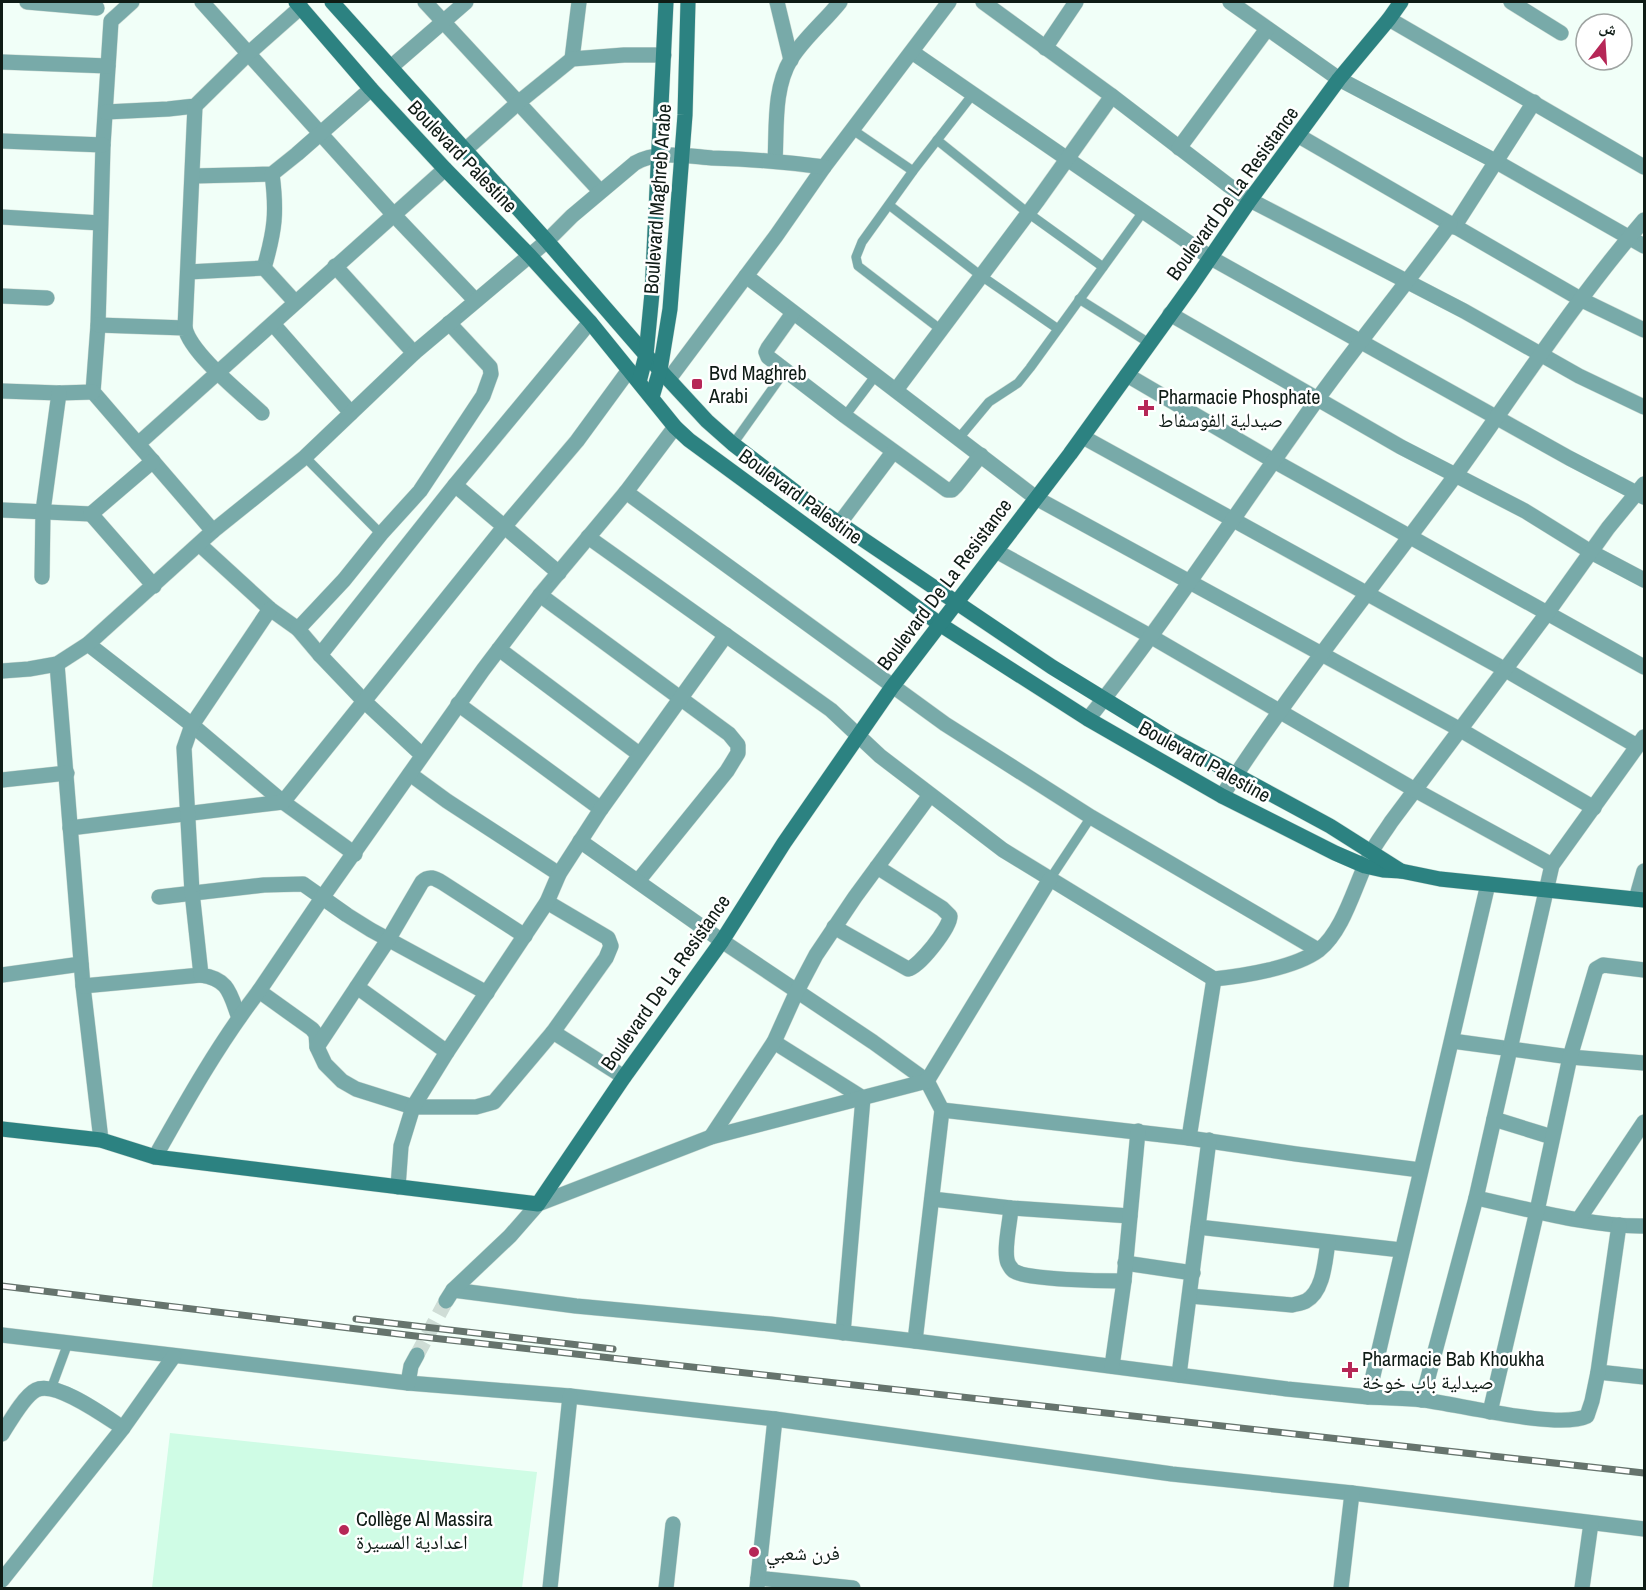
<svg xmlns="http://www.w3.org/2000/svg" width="1646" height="1590" font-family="'Archivo Narrow','Noto Naskh Arabic',sans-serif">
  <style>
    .built { fill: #cffce5 }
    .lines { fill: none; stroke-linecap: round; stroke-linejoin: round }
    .street-tunnel { stroke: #cfddd6; stroke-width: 15; stroke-dasharray: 15 8; stroke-linecap: butt }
    .lane-casing { stroke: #cddbd4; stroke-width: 10 }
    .street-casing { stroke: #cddbd4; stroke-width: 16 }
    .secondary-casing { stroke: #cddbd4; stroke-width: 16 }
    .lane { stroke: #78aaa9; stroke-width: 9 }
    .street { stroke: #78aaa9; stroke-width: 15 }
    .secondary { stroke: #2c8281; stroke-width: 15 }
    .rail-casing { stroke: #66746d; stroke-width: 7 }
    .rail { stroke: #fff; stroke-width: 4.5; stroke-dasharray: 14; stroke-linecap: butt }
    .poi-dot { fill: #b62757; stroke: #fff; stroke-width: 2 }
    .labels { text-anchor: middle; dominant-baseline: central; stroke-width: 5; stroke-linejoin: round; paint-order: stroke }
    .street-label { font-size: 20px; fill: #0f1c16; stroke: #fff }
    .poi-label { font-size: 20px; fill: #0f1c16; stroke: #fff; text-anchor: start }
  </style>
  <rect width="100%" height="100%" fill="#f1fff8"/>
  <path class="built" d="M 170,1433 L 537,1472 L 522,1588 L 152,1588 Z"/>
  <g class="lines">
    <path class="street-tunnel" d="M 417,1355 L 446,1301"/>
    <defs>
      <g id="lane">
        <path d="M 853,130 L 913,171"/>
        <path d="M 937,140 L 1028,213 L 1103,267"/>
        <path d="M 889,205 L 980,275 L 1058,329"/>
        <path d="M 1079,299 L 1149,343"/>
        <path d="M 940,329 L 858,266 L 856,257 L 862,242 L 913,171 L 973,94"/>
        <path d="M 845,416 L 876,375"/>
        <path d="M 959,438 L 989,402 L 1018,383 L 1030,368 L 1143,212"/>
        <path d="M 733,444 L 785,371"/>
        <path d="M 305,457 L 381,534"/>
        <path d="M 1050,879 L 1091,817"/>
        <path d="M 51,1389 L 68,1343"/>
      </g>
      <g id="street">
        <path d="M 27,2 L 97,8"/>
        <path d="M 132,2 L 111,21 L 103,145 L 98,325 L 93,392 L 213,531"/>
        <path d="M 202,2 L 393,214 L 475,300"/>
        <path d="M 425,2 L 600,191"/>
        <path d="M 777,2 L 791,60"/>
        <path d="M 983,2 L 1112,96 L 1228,185 L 1250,200 L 1464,311 L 1579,376 L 1644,407"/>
        <path d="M 1230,2 L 1339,79 L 1495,161 L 1644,246"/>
        <path d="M 1511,2 L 1561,33"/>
        <path d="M 1389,19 L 1644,167"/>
        <path d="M 1045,48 L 1076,2"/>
        <path d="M 912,52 L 1211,258 L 1569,458 L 1644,497"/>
        <path d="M 572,59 L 579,2"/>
        <path d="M 2,62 L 108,66"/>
        <path d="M 391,67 L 466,2"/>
        <path d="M 106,112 L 168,109 L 195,106 L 249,53 L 301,7"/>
        <path d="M 1299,136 L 1582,300 L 1644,330"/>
        <path d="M 2,141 L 103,145"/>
        <path d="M 1179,148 L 1267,29"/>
        <path d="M 465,150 L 519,102 L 572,59 L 624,55 L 664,55"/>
        <path d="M 775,161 C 777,128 773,89 791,59 C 804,38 825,21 840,2"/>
        <path d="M 193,176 L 272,174 L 297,154 L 371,89"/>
        <path d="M 2,217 L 100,223"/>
        <path d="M 1454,227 L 1534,102"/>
        <path d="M 335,266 L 414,353"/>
        <path d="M 264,268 C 275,230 277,212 272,174"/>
        <path d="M 188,272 L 264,268 L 295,302"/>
        <path d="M 746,276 L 1036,498 L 1459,729 L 1594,808"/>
        <path d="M 2,296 L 47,298"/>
        <path d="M 793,313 L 768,348 L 766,352 L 768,357 L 845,416 L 947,490 L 952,490 L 956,486 L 981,455"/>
        <path d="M 1170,314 L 1401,447 L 1525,511 L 1591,552 L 1644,580"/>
        <path d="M 273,324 L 351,413"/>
        <path d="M 98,325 L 185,328 C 191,354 242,394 262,413"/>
        <path d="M 185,328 L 195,106"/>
        <path d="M 1127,375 L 1274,461 L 1644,667"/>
        <path d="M 669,379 L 776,236 L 824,167 L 949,2"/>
        <path d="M 896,390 L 1038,200 L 1112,96"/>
        <path d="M 2,391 L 59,393 L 93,392"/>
        <path d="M 1083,437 L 1504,669 L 1637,746"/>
        <path d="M 138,444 L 445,169"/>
        <path d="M 455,485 L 559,573"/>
        <path d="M 626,492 L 945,724 L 1091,817 L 1318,950"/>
        <path d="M 2,510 L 91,514 L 153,461"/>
        <path d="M 91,514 L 154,586"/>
        <path d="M 839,524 L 893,452"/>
        <path d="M 588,537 L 831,710 L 880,756 L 1003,850 L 1214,979 C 1243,976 1295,968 1319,950 C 1345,929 1355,883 1371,853 C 1376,843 1384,833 1391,822 L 1548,612 L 1608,528 L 1644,484"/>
        <path d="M 199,544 L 270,609 L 298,629 L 320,655 L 364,701 L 422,755"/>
        <path d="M 996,551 L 1150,636 L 1415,790 L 1552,865"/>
        <path d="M 42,577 L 43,511 L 59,393"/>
        <path d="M 540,595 L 729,734 L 738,745 L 738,753 L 727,771 L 638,881"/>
        <path d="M 298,629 L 344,580 L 381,534 L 420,491 L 483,396 L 491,374 L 490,367 L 449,323"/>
        <path d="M 88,644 L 192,725 L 283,802 L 355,854"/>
        <path d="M 499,649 L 639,754"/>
        <path d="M 320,655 L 455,485 L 590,322"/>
        <path d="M 57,664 L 83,986 L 101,1140"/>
        <path d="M 2,671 L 29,669 L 57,664 L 88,644 L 213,531 L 305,457 L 414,353 L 547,241 L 572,216 L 635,163 C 657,150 687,156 712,158 C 750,159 787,162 824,167"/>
        <path d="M 458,704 L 601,809"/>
        <path d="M 1088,719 C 1162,626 1228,525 1297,428 C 1345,358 1400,293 1450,224"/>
        <path d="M 410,774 L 447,801 L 559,874"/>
        <path d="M 2,780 L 67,773"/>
        <path d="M 1222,796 C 1294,685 1377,582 1455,476 C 1517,390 1575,300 1644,220"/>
        <path d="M 70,828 L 283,802 L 504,527 L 577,441 L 629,370"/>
        <path d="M 580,841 L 722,941 L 873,1042 L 927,1081 L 942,1110 L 915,1341"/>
        <path d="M 159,897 L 264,885 L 303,884 L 347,915 L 371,930 L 487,993"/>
        <path d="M 1636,899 L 1644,871"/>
        <path d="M 834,927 L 908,969 C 919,967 950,928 950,916 L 942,908 L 877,867"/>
        <path d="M 2,975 L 81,964"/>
        <path d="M 83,986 L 201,975"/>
        <path d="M 357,987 L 447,1052"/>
        <path d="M 259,991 L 312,1029 L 316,1034 L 317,1047 L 325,1064 L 342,1081 L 356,1089 L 413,1107 L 476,1107 L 494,1102 L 553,1032 L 606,958 L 611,946 L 608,938 L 547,902"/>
        <path d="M 239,1018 C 230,994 229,979 201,975 L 192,892 L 184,748 L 192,725 L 270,609"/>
        <path d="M 553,1032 L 624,1077"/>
        <path d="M 1452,1041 L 1570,1057 L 1644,1063"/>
        <path d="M 774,1042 L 863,1098 L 843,1333"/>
        <path d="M 317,1047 L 388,940 L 422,882 C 429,875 435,878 443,883 L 525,936"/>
        <path d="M 942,1110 L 1189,1138 L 1296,1154 L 1420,1170"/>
        <path d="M 1494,1119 L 1552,1137"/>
        <path d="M 711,1137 L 774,1042 L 797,991 L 816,955 L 855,897 L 930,795"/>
        <path d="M 1189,1138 L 1214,979"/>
        <path d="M 155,1157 C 187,1100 219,1043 259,991 L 322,898 L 483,670 L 540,595 L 626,492 L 675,427"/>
        <path d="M 398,1187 L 401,1146 L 413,1107 L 447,1052 L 547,902 L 559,874 L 601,809 L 726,635"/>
        <path d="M 1476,1198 C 1528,1209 1591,1227 1644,1226"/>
        <path d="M 932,1199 L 1011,1208 L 1130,1216"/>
        <path d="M 1011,1208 C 1010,1223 1003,1251 1008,1263 C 1009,1265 1012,1270 1014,1271 C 1027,1280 1104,1281 1124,1281"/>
        <path d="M 1579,1219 L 1644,1122"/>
        <path d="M 1198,1227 L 1401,1250"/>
        <path d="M 1125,1263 L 1193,1273"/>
        <path d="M 453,1290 L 576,1306 L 770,1324 L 915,1341 L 1287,1389 L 1368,1397 L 1488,884"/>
        <path d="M 1190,1296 L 1292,1305 C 1296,1304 1302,1303 1306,1301 C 1324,1291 1325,1260 1328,1242"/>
        <path d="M 446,1301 L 453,1290 L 510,1236 L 538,1204 L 711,1137 L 927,1081 L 1050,879"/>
        <path d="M 2,1335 L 408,1383 L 570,1396 L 775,1419 L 1172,1474 L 1352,1493 L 1644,1529"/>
        <path d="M 1112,1366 L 1124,1281 L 1138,1131"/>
        <path d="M 1598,1372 L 1644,1377"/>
        <path d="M 1179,1375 L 1209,1140"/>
        <path d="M 408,1383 L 411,1366 L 417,1355"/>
        <path d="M 1368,1397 C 1386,1398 1405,1398 1423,1400 C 1458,1404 1559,1430 1587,1416 L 1592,1401 L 1598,1372 L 1619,1225"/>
        <path d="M 1422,1400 L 1476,1198 L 1552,865 L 1644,737"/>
        <path d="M 1490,1412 L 1537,1211 L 1570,1057 L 1596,969 L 1603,965 L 1644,970"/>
        <path d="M 2,1434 C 9,1423 24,1396 36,1390 C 56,1380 106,1417 123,1428"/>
        <path d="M 758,1578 L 853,1588"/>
        <path d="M 2,1580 L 123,1428 L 174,1356"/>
        <path d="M 550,1588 L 570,1396"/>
        <path d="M 666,1588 L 673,1524"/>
        <path d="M 757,1588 L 775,1419"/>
        <path d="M 1341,1588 L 1352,1493"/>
        <path d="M 1582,1588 L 1591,1523"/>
      </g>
      <g id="secondary">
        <path d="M 296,2 L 371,89 L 445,169 L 530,256 L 590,322 L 675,427 L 689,440 L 941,625 L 1088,719 L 1222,796 L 1335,853 L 1365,866 L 1383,870 L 1401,871 L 1440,879 L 1644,900"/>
        <path d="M 332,2 L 547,241 L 646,355 L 707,421 L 733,444 L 815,507 L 1052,667 L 1166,737 L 1330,826 L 1401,871"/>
        <path d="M 639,382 L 646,355 L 652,293 L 666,2"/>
        <path d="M 652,397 L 660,370 L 670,309 L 685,115 L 688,2"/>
        <path d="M 2,1129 L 101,1140 L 155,1157 L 538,1204 L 624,1077 L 722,941 L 784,843 L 892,687 L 1070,454 L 1191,286 L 1250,200 L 1339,79 L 1389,19 L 1401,2"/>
      </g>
    </defs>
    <use href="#lane" class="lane-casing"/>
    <use href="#street" class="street-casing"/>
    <use href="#secondary" class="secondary-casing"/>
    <use href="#lane" class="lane"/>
    <use href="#street" class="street"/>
    <use href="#secondary" class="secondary"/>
    <defs>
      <g id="rail">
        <path d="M 2,1286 L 432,1338 L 1644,1473"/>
        <path d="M 356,1319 L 613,1349"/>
      </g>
    </defs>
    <use href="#rail" class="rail-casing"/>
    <use href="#rail" class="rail"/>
  </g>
  <g class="poi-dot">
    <rect x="691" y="378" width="12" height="12" rx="3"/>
    <path d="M1143 399h6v6h6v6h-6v6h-6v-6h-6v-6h6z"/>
    <path d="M1347 1361h6v6h6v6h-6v6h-6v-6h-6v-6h6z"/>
    <circle cx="344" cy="1530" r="6"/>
    <circle cx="754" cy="1552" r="6"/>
  </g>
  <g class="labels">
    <g class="street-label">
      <text transform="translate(463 156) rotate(46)">Boulevard Palestine</text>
      <text transform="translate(1232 193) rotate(-54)">Boulevard De La Resistance</text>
      <text transform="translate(657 199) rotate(-86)">Boulevard Maghreb Arabe</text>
      <text transform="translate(801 496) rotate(36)">Boulevard Palestine</text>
      <text transform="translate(944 584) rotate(-53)">Boulevard De La Resistance</text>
      <text transform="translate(1205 761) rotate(29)">Boulevard Palestine</text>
      <text transform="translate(665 982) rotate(-55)">Boulevard De La Resistance</text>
    </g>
    <g class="poi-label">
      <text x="709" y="372">Bvd Maghreb<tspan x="709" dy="23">Arabi</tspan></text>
      <text x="1158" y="396">Pharmacie Phosphate<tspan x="1158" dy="23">صيدلية الفوسفاط</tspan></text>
      <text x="1362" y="1358">Pharmacie Bab Khoukha<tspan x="1362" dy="23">صيدلية باب خوخة</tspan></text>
      <text x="356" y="1518">Collège Al Massira<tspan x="356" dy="23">اعدادية المسيرة</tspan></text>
      <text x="766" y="1552">فرن شعبي</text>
    </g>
  </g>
  <rect width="1646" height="1590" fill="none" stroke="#0f1c16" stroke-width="6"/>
  <g transform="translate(1604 42) rotate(17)"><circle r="28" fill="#ffffff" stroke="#9fa4a2" stroke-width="1.5"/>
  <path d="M0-4.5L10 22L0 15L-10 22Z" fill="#b62757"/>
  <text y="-9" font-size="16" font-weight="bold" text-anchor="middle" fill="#0f1c16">ش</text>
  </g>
</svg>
